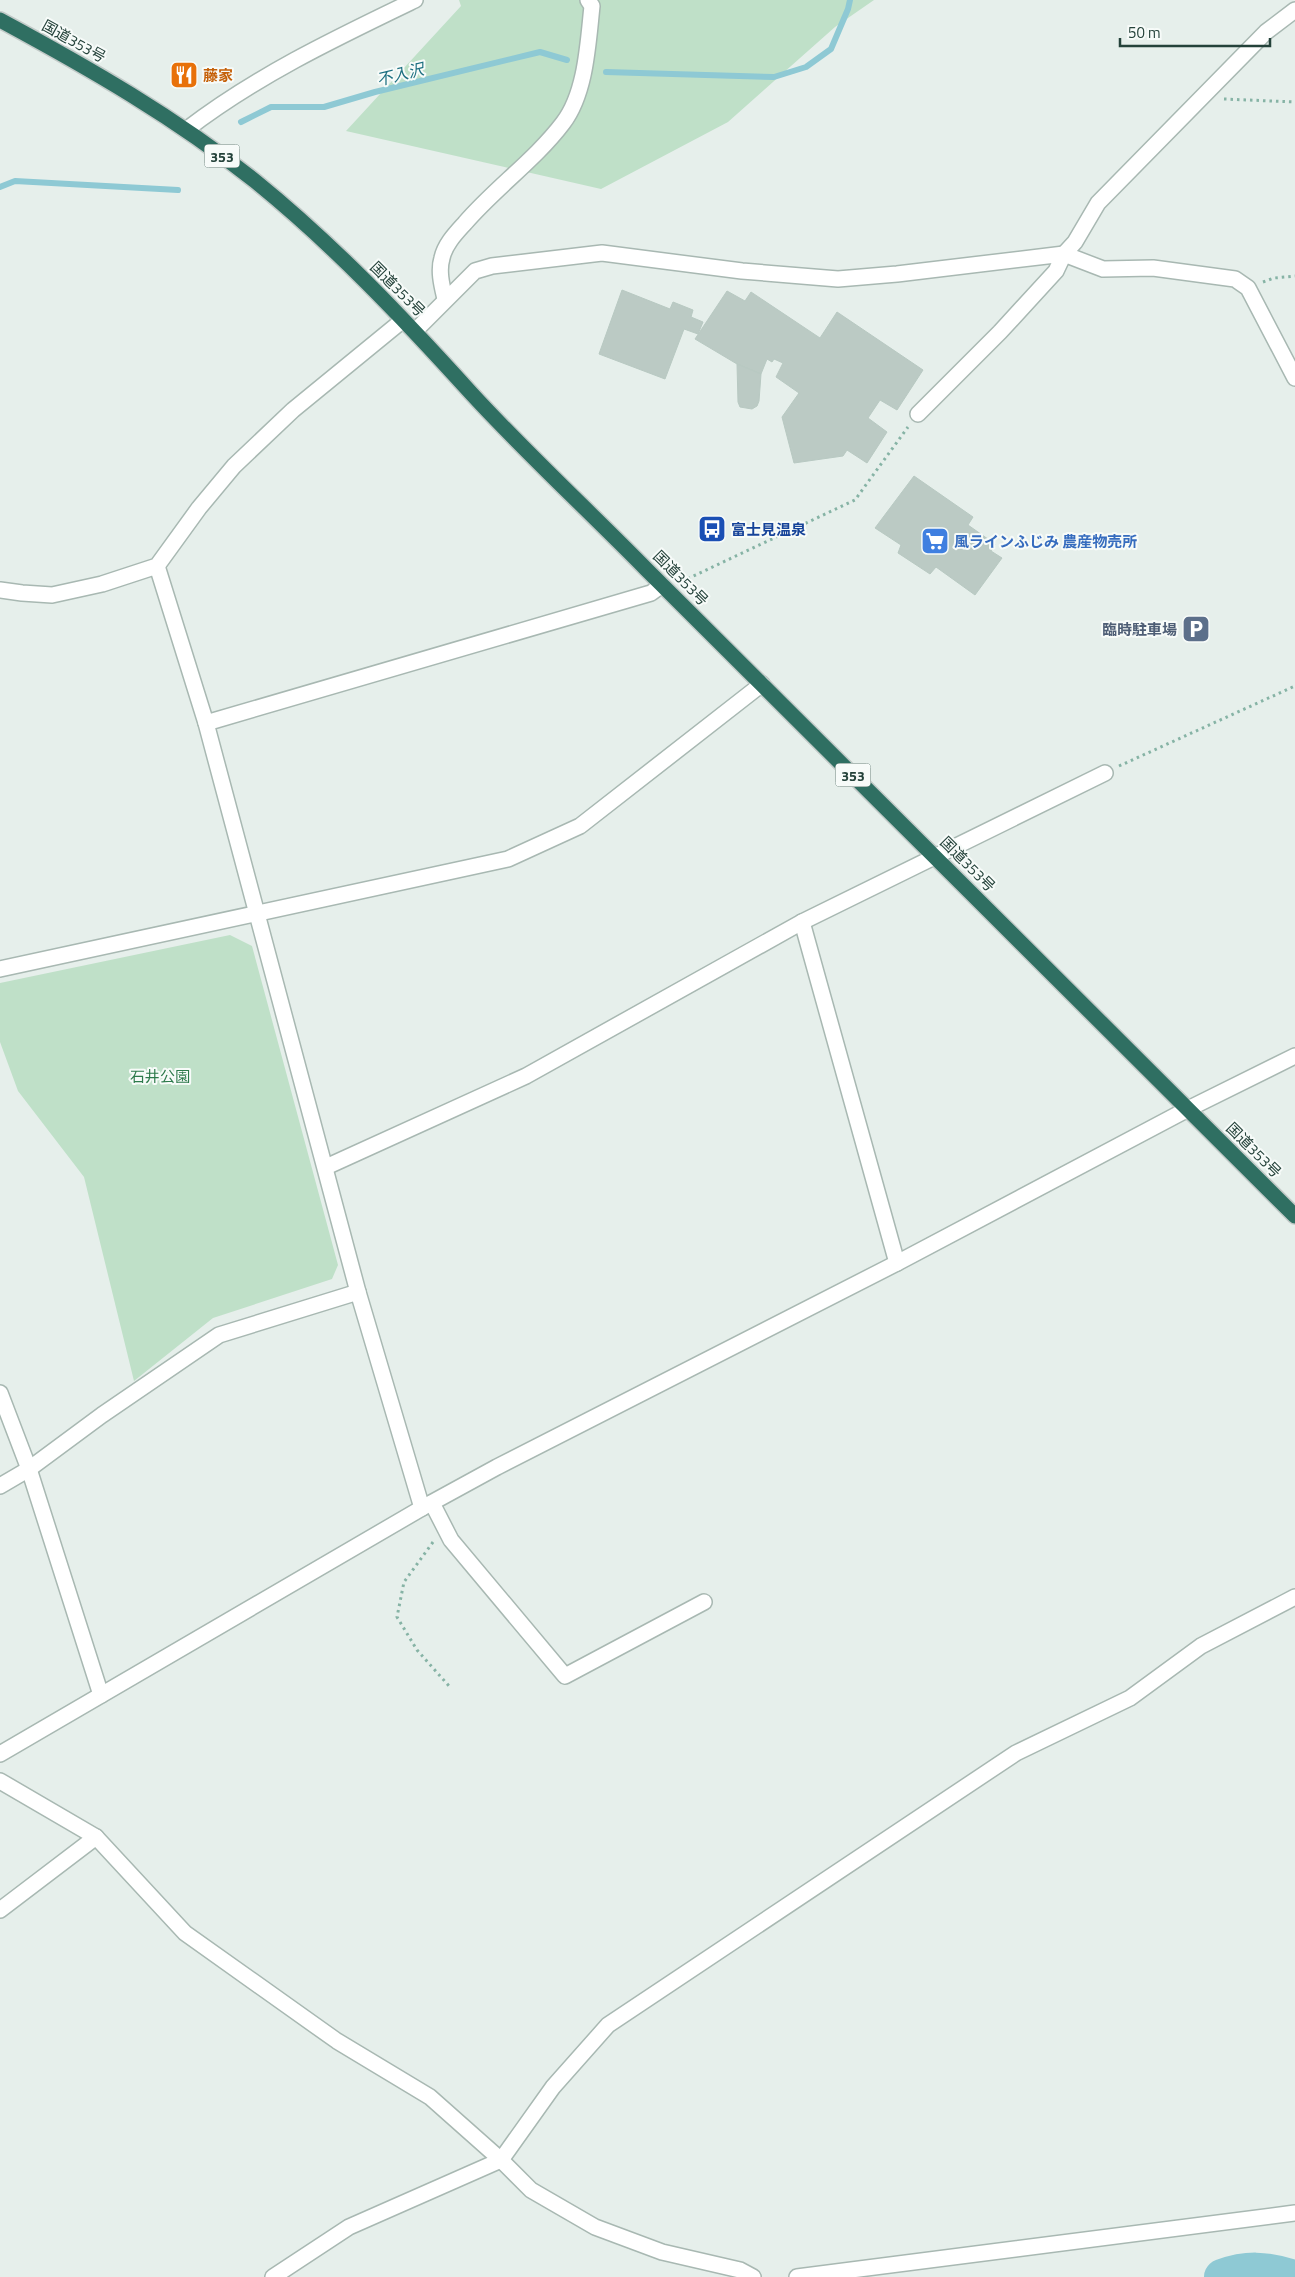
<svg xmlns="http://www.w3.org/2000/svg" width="1295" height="2277" font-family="'Titillium Web','Noto Sans JP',sans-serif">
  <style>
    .green { fill: #bfe0c8 }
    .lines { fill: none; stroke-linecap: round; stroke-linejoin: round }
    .stream { stroke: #8ec9d4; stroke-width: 6 }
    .river { stroke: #8ec9d4; stroke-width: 36 }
    .building { fill: #bbcac4; stroke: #b8c9c2 }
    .minor-casing { stroke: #a8b8b2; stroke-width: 18 }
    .highway-casing { stroke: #c2cac8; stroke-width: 18 }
    .path { stroke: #86b3a5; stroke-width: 3; stroke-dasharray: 2.5 4; stroke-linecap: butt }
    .minor { stroke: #fff; stroke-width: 15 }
    .highway { stroke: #2f6f62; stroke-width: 15 }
    .labels { text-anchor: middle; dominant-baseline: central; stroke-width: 4; stroke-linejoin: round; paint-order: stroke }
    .shield { fill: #f7fbf9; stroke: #637a73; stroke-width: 1 }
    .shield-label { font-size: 14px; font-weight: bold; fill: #24423a }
    .street-label { font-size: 15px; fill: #24423a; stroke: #f7fbf9 }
    .food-label { font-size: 15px; font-weight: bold; fill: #c56008; stroke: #f7fbf9; text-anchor: start }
    .transit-label { font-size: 15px; font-weight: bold; fill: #164399; stroke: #f7fbf9; text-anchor: start }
    .shop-label { font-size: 15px; font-weight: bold; fill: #366cbe; stroke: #f7fbf9; text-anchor: start }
    .service-label { font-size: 15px; font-weight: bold; fill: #4e5e75; stroke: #f7fbf9; text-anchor: end }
    .park-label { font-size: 15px; fill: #2d7a4b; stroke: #f7fbf9 }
    .water-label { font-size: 16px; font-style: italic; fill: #1c6f80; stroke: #f7fbf9 }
  </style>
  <rect width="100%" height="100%" fill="#e6efeb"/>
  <g class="green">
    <path d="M 459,0 L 874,0 L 835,27 L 728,122 L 601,189 L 346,131 L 461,6 Z"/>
    <path d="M 230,935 L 252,946 L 338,1265 L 332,1279 L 213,1318 L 134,1381 L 84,1177 L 18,1091 L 0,1042 L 0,983 Z"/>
  </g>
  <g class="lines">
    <g class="stream">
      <path d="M 606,72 L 774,77 L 806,67 L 831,49 L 848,9 L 850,0"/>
      <path d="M 241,122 L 271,107 L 324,107 L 375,92 L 540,52 L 567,60"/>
      <path d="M 0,187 L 15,181 L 178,190"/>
    </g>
    <path class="river" d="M 1222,2277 C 1247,2268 1265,2269 1291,2277"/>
  </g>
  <g class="building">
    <path d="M 622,290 L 670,309 L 673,302 L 693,310 L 691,317 L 703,322 L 698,334 L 684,329 L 665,379 L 599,354 Z"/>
    <path d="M 727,291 L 745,301 L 751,292 L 820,338 L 837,312 L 923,370 L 897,410 L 880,400 L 868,418 L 887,432 L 867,463 L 847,450 L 843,456 L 794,463 L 782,417 L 799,393 L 776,377 L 783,363 L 774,359 L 772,362 L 767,359 L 761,374 L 737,364 L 695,339 Z"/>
    <path d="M 737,364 L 761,374 L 759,401 L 757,406 L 752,409 L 740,407 L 738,402 Z"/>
    <path d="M 914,476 L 973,517 L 968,525 L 995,544 L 991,551 L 1002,558 L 975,595 L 936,567 L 930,574 L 898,553 L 901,545 L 875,528 Z"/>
  </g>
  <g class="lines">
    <defs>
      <g id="minor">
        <path d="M 186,130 C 256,76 336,38 415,0"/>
        <path d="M 445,299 C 442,286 438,271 442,258 C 445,244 456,233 465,223 C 495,188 535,160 563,123 C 586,93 588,43 592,6 L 588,0"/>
        <path d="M 415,331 L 475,271 L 492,266 L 602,253 L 742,271 L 838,279 L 897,274 L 1064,254 L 1103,269 L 1153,268 L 1235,279 L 1248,288 L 1295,378"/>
        <path d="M 918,414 L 1000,332 L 1056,271 L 1064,254 L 1075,242 L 1098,203 L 1266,32 L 1295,10"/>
        <path d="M 157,566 L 206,723 L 358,1292 L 422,1508"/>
        <path d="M 0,590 L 22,593 L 52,595 L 102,584 L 157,566 L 199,508 L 234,466 L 293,410 L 403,320"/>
        <path d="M 206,723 L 651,593 L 662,585"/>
        <path d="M 802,922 L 897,1263"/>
        <path d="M 0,969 L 508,859 L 580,826 L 762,684"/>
        <path d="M 326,1167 L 526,1076 L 802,922 L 1105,773"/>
        <path d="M 0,1393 L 29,1469 L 101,1695"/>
        <path d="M 0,1486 L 29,1469 L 102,1415 L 219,1335 L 358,1292"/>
        <path d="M 432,1503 L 451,1540 L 565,1676 L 704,1602"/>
        <path d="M 0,1754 L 422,1508 L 497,1467 L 897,1263 L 1188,1109 L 1295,1056"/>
        <path d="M 0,1781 L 96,1837 L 185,1933 L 337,2041 L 430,2097 L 501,2160 L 531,2190 L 595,2227 L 662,2252 L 740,2270 L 753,2277"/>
        <path d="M 0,1910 L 96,1837"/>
        <path d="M 273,2277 L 349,2227 L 501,2160 L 553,2087 L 608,2025 L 1016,1753 L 1130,1698 L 1201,1646 L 1295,1597"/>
        <path d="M 797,2277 L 1295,2213"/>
      </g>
      <path id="highway" d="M 0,20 C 89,68 176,118 255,181 C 334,245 403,318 471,393 C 527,454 588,510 646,569 C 862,785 1079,1000 1295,1216"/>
    </defs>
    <use href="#minor" class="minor-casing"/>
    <use href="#highway" class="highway-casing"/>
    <g class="path">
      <path d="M 1224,99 L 1295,102"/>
      <path d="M 1263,282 L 1274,278 L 1295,276"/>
      <path d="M 683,583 L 687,579 L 855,500 L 908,427"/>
      <path d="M 1119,766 L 1295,686"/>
      <path d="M 433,1542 L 404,1582 L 397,1617 L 417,1650 L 449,1686"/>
    </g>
    <use href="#minor" class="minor"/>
    <use href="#highway" class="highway"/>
  </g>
  <defs>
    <symbol id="restaurant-square" viewBox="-11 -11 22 22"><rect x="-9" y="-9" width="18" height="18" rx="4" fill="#e8710a" stroke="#f7fbf9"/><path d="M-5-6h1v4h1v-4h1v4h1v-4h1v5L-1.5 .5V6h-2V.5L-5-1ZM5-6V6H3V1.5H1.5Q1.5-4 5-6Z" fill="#fff"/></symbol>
    <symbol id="bus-square" viewBox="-11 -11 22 22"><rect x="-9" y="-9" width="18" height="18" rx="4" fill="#1a4fb4" stroke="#f7fbf9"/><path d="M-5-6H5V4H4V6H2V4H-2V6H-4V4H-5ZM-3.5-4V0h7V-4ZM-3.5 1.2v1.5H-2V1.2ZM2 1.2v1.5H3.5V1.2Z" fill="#fff"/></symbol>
    <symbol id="supermarket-square" viewBox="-11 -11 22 22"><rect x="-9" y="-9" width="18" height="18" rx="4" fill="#3f7fe0" stroke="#f7fbf9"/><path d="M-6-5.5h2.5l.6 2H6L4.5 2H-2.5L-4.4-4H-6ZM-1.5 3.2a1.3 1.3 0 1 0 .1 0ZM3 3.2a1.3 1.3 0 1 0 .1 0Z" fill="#fff"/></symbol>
    <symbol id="parking-square" viewBox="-11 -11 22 22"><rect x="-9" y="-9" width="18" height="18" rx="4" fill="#5c6f8a" stroke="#f7fbf9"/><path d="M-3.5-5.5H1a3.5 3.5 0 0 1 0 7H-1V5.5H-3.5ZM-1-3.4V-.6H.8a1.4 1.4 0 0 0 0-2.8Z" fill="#fff"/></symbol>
  </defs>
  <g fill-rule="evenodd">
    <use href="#restaurant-square" x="168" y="59" width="32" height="32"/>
    <use href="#bus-square" x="696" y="513" width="32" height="32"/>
    <use href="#supermarket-square" x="919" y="525" width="32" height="32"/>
    <use href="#parking-square" x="1180" y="613" width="32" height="32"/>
  </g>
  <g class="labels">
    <g class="shield">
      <rect x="204.5" y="144.5" width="35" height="23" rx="4"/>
      <rect x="835.5" y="763.5" width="35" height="23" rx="4"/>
    </g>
    <g class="shield-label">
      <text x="222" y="156">353</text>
      <text x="853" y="775">353</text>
    </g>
    <g class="street-label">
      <text transform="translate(74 41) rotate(29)">国道353号</text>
      <text transform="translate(398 289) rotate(45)">国道353号</text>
      <text transform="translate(681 578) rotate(45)">国道353号</text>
      <text transform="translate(968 864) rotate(45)">国道353号</text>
      <text transform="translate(1254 1150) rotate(45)">国道353号</text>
    </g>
    <g class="food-label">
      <text x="203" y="75">藤家</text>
    </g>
    <g class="transit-label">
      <text x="731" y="529">富士見温泉</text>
    </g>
    <g class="shop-label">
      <text x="954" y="541">風ラインふじみ 農産物売所</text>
    </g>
    <g class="service-label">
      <text x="1177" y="629">臨時駐車場</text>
    </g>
    <g class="park-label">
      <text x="160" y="1076">石井公園</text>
    </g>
    <g class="water-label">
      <text transform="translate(400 74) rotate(-14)">不入沢</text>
    </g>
  </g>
  <path d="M1120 38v8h150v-8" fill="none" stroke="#24423a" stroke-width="2.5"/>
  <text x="1128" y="38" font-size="15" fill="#24423a" stroke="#f7fbf9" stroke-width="4" paint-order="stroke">50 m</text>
</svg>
